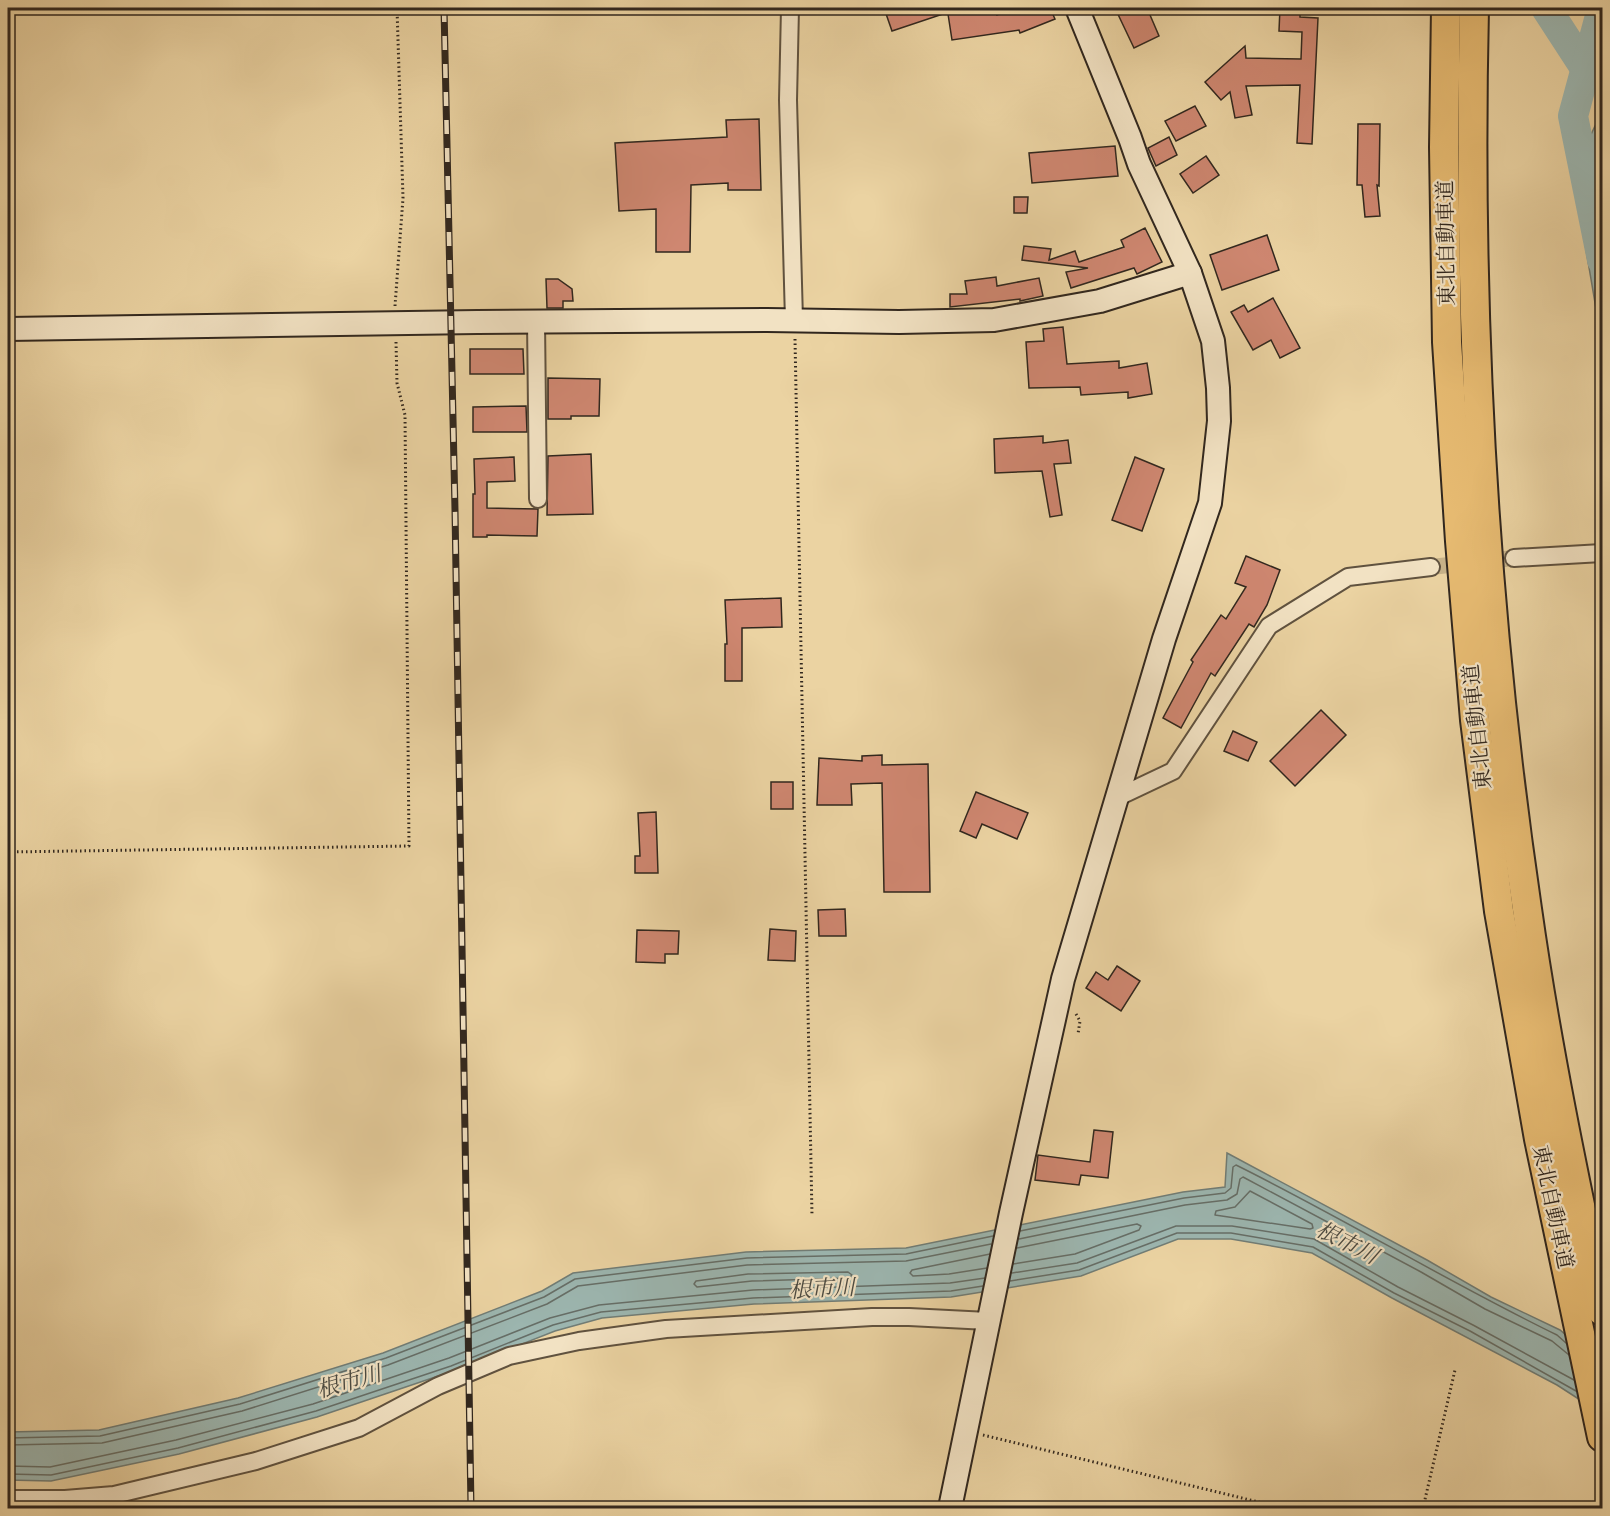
<svg xmlns="http://www.w3.org/2000/svg" width="1610" height="1516" font-family="Alegreya,'Noto Serif JP',serif">
  <style>
    .water { fill: #9cb6b0; stroke: #717d76; stroke-width: 1.5 }
    .lines { fill: none; stroke-linecap: round; stroke-linejoin: round }
    .shore { stroke: #666e67; stroke-width: 1.5 }
    .river { stroke: #9cb6b0; stroke-width: 30 }
    .building { fill: #cf8771; stroke: #31271e; stroke-width: 1.5 }
    .street-tunnel { stroke: #c6b188; stroke-width: 16; stroke-dasharray: 16 8; stroke-linecap: butt }
    .street-casing { stroke: #60523f; stroke-width: 20 }
    .secondary-casing { stroke: #31271e; stroke-width: 26 }
    .highway-casing { stroke: #31271e; stroke-width: 32 }
    .path { stroke: #31271e; stroke-width: 3; stroke-dasharray: 1.5 3; stroke-linecap: butt }
    .street { stroke: #f2e2c3; stroke-width: 16 }
    .secondary { stroke: #f2e2c3; stroke-width: 22 }
    .highway { stroke: #e6ba71; stroke-width: 28 }
    .rail-casing { stroke: #31271e; stroke-width: 7 }
    .rail { stroke: #f2e2c3; stroke-width: 4.5; stroke-dasharray: 14; stroke-linecap: butt }
    .labels { text-anchor: middle; dominant-baseline: central; stroke-width: 4.5; stroke-linejoin: round; paint-order: stroke }
    .street-label { font-size: 21px; fill: #31271e; stroke: #f2e2c3 }
    .water-label { font-size: 22px; font-style: italic; fill: #4c4b42; stroke: #f2e2c3 }
  </style>
  <rect width="100%" height="100%" fill="#ebd3a2"/>
  <filter id="stains"><feTurbulence type="fractalNoise" baseFrequency=".00333" numOctaves="4"/><feColorMatrix values="0 0 0 0 .2 0 0 0 0 .09 0 0 0 0 .02 0 0 0 .5 -.17"/></filter>
  <radialGradient id="worn" r=".72"><stop offset=".6" stop-color="#630" stop-opacity="0"/><stop offset="1" stop-color="#630" stop-opacity=".3"/></radialGradient>
  <g class="water">
    <path d="M 1595,126 L 1602,166 L 1602,344 L 1573,173 Z"/>
    <path d="M 1227,1153 L 1427,1260 L 1491,1297 L 1560,1330 L 1602,1366 L 1602,1414 L 1557,1385 L 1392,1298 L 1312,1253 L 1231,1239 L 1178,1239 L 1081,1276 L 951,1297 L 754,1304 L 602,1318 L 555,1331 L 453,1371 L 317,1417 L 179,1454 L 51,1481 L 8,1480 L 8,1432 L 99,1430 L 238,1398 L 383,1353 L 542,1291 L 573,1273 L 746,1252 L 906,1248 L 1183,1192 L 1225,1187 Z"/>
  </g>
  <g class="lines">
    <g class="shore">
      <path d="M 1602,158 L 1597,157 L 1592,152 L 1589,152 L 1579,174 L 1602,309"/>
      <path d="M 1602,165 L 1592,164 L 1587,175 L 1602,266"/>
      <path d="M 1250,1191 L 1312,1224 L 1313,1228 L 1310,1229 L 1215,1215 L 1216,1211 L 1235,1207 Z"/>
      <path d="M 1020,1231 L 1184,1198 L 1225,1193 L 1231,1188 L 1233,1167 L 1236,1165 C 1345,1219 1448,1282 1557,1335 L 1566,1343"/>
      <path d="M 1019,1239 L 1185,1205 L 1227,1200 L 1237,1194 L 1240,1179 L 1243,1177 L 1421,1272 L 1485,1309 L 1552,1341 L 1569,1355"/>
      <path d="M 1013,1264 L 1075,1254 L 1139,1230 L 1141,1226 L 1137,1224 L 1017,1248"/>
      <path d="M 987,1268 L 949,1274 L 913,1276 L 910,1273 L 912,1270 L 990,1254"/>
      <path d="M 848,1272 L 852,1275 L 849,1278 L 752,1281 L 697,1287 L 694,1284 L 696,1281 L 748,1274 Z"/>
      <path d="M 1012,1273 L 1077,1263 L 1176,1226 L 1232,1226 L 1314,1239 L 1398,1287 L 1473,1325 L 1574,1380"/>
      <path d="M 1010,1281 L 1079,1270 L 1177,1233 L 1231,1233 L 1313,1247 L 1394,1293 L 1470,1331 L 1576,1391"/>
      <path d="M 8,1438 L 100,1436 L 240,1404 L 386,1358 L 544,1297 L 575,1279 L 747,1258 L 906,1254 L 993,1236"/>
      <path d="M 8,1445 L 102,1443 L 242,1411 L 388,1365 L 547,1304 L 578,1286 L 747,1265 L 906,1261 L 991,1244"/>
      <path d="M 8,1466 L 50,1467 L 176,1440 L 313,1404 L 449,1358 L 550,1318 L 599,1305 L 753,1290 L 950,1283 L 985,1278"/>
      <path d="M 8,1474 L 51,1475 L 178,1448 L 316,1411 L 451,1366 L 553,1325 L 601,1312 L 753,1298 L 951,1291 L 983,1286"/>
    </g>
    <g class="river">
      <path d="M 1546,8 L 1585,68"/>
      <path d="M 1600,8 L 1600,16 L 1573,116 L 1602,260"/>
    </g>
  </g>
  <g class="building">
    <path d="M 884,8 L 955,8 L 955,10 L 892,31 Z"/>
    <path d="M 996,8 L 997,15 L 1015,8 L 1050,8 L 1055,19 L 1020,33 L 1019,30 L 952,40 L 948,14 Z"/>
    <path d="M 1115,8 L 1147,8 L 1159,36 L 1134,48 Z"/>
    <path d="M 1280,8 L 1300,8 L 1300,17 L 1318,18 L 1312,144 L 1297,143 L 1300,85 L 1246,86 L 1252,115 L 1235,118 L 1230,92 L 1221,100 L 1205,82 L 1245,46 L 1246,58 L 1301,59 L 1302,32 L 1279,31 Z"/>
    <path d="M 1195,106 L 1206,126 L 1176,141 L 1165,121 Z"/>
    <path d="M 759,119 L 761,190 L 728,190 L 728,183 L 691,185 L 690,252 L 656,252 L 656,209 L 619,211 L 615,143 L 727,137 L 726,120 Z"/>
    <path d="M 1358,124 L 1380,124 L 1379,186 L 1377,185 L 1380,216 L 1365,217 L 1362,185 L 1357,185 Z"/>
    <path d="M 1169,137 L 1177,155 L 1156,166 L 1148,148 Z"/>
    <path d="M 1115,146 L 1118,176 L 1032,183 L 1029,153 Z"/>
    <path d="M 1206,156 L 1219,175 L 1193,193 L 1180,174 Z"/>
    <path d="M 1014,197 L 1028,197 L 1027,213 L 1014,213 Z"/>
    <path d="M 1145,228 L 1162,262 L 1137,274 L 1134,268 L 1071,288 L 1066,272 L 1088,268 L 1022,260 L 1024,246 L 1051,249 L 1049,260 L 1075,251 L 1079,262 L 1124,247 L 1121,240 Z"/>
    <path d="M 1267,235 L 1279,270 L 1222,290 L 1210,255 Z"/>
    <path d="M 996,277 L 997,286 L 1039,278 L 1043,296 L 1020,301 L 1020,299 L 950,307 L 950,294 L 967,294 L 965,281 Z"/>
    <path d="M 546,279 L 558,279 L 572,289 L 573,301 L 563,301 L 563,308 L 547,308 Z"/>
    <path d="M 1273,298 L 1300,348 L 1280,358 L 1271,340 L 1253,350 L 1231,312 L 1244,305 L 1248,312 Z"/>
    <path d="M 1063,327 L 1067,364 L 1119,361 L 1119,368 L 1147,363 L 1152,394 L 1128,398 L 1128,392 L 1081,395 L 1080,387 L 1029,388 L 1026,342 L 1044,341 L 1043,329 Z"/>
    <path d="M 470,349 L 523,349 L 524,374 L 470,374 Z"/>
    <path d="M 548,378 L 600,379 L 599,416 L 571,416 L 571,419 L 548,419 Z"/>
    <path d="M 526,406 L 527,432 L 473,432 L 473,407 Z"/>
    <path d="M 1043,436 L 1043,443 L 1068,440 L 1071,463 L 1054,464 L 1062,515 L 1050,517 L 1042,471 L 995,473 L 994,439 Z"/>
    <path d="M 591,454 L 593,514 L 547,515 L 548,456 Z"/>
    <path d="M 514,457 L 515,481 L 487,482 L 487,508 L 538,509 L 537,536 L 487,535 L 487,537 L 473,537 L 473,494 L 475,494 L 474,459 Z"/>
    <path d="M 1135,457 L 1164,469 L 1142,531 L 1112,520 Z"/>
    <path d="M 1246,556 L 1280,570 L 1267,605 L 1254,627 L 1249,624 L 1215,676 L 1211,673 L 1181,728 L 1163,718 L 1193,662 L 1191,660 L 1221,615 L 1226,619 L 1246,587 L 1235,583 Z"/>
    <path d="M 781,598 L 782,627 L 742,628 L 742,681 L 725,681 L 725,644 L 727,644 L 725,600 Z"/>
    <path d="M 1321,710 L 1346,735 L 1295,786 L 1270,761 Z"/>
    <path d="M 1233,731 L 1257,742 L 1248,761 L 1224,751 Z"/>
    <path d="M 882,755 L 882,765 L 928,764 L 930,892 L 884,892 L 882,783 L 851,784 L 852,805 L 817,805 L 819,758 L 862,761 L 862,756 Z"/>
    <rect x="771" y="782" width="22" height="27"/>
    <path d="M 976,792 L 1028,813 L 1017,839 L 982,824 L 976,838 L 960,831 Z"/>
    <path d="M 656,812 L 658,873 L 635,873 L 635,856 L 640,856 L 638,813 Z"/>
    <path d="M 845,909 L 846,936 L 819,936 L 818,910 Z"/>
    <path d="M 770,929 L 796,931 L 795,961 L 768,960 Z"/>
    <path d="M 637,930 L 679,931 L 678,954 L 665,954 L 665,963 L 636,962 Z"/>
    <path d="M 1117,966 L 1140,981 L 1121,1011 L 1086,988 L 1096,972 L 1108,980 Z"/>
    <path d="M 1094,1130 L 1113,1132 L 1108,1178 L 1081,1175 L 1079,1185 L 1035,1180 L 1038,1155 L 1090,1162 Z"/>
  </g>
  <g class="lines">
    <path class="street-tunnel" d="M 1431,567 L 1514,558"/>
    <defs>
      <g id="street">
        <path d="M 790,8 L 788,100 L 794,320"/>
        <path d="M 536,321 L 538,499"/>
        <path d="M 1514,558 L 1602,553"/>
        <path d="M 1116,798 L 1173,771 L 1269,626 L 1348,577 L 1431,567"/>
        <path d="M 8,1499 L 65,1499 L 114,1495 L 256,1461 L 359,1428 L 438,1386 L 509,1356 L 579,1341 L 666,1329 L 872,1317 L 909,1317 L 988,1321"/>
      </g>
      <g id="secondary">
        <path d="M 8,329 L 477,322 L 767,320 L 899,322 L 994,320 L 1100,301 L 1190,273"/>
        <path d="M 950,1508 L 1011,1213 L 1063,979 L 1164,639 L 1210,503 L 1219,421 L 1218,388 L 1213,341 L 1190,273 L 1139,164 L 1130,138 L 1077,8"/>
      </g>
      <g id="highway">
        <path d="M 1446,8 L 1444,147 L 1447,342 L 1460,541 L 1475,720 L 1499,911 L 1539,1139 L 1602,1437"/>
        <path d="M 1474,8 C 1467,309 1483,611 1527,909 C 1546,1044 1574,1178 1602,1311"/>
      </g>
    </defs>
    <use href="#street" class="street-casing"/>
    <use href="#secondary" class="secondary-casing"/>
    <use href="#highway" class="highway-casing"/>
    <g class="path">
      <path d="M 395,306 L 403,198 L 397,8"/>
      <path d="M 795,339 L 812,1216"/>
      <path d="M 8,852 L 409,846 L 405,415 L 397,383 L 396,342"/>
      <path d="M 1076,1014 L 1080,1021 L 1078,1034"/>
      <path d="M 983,1435 L 1283,1508"/>
      <path d="M 1423,1508 L 1455,1370"/>
    </g>
    <use href="#street" class="street"/>
    <use href="#secondary" class="secondary"/>
    <use href="#highway" class="highway"/>
    <defs>
      <path id="rail" d="M 444,8 L 455,510 L 471,1508"/>
    </defs>
    <use href="#rail" class="rail-casing"/>
    <use href="#rail" class="rail"/>
  </g>
  <g class="labels">
    <g class="street-label">
      <text transform="translate(1446 243) rotate(-91)">東北自動車道</text>
      <text transform="translate(1477 727) rotate(-96)">東北自動車道</text>
      <text transform="translate(1553 1207) rotate(78)">東北自動車道</text>
    </g>
    <g class="water-label">
      <text transform="translate(1347 1243) rotate(27)">根市川</text>
      <text transform="translate(822 1289) rotate(-3)">根市川</text>
      <text transform="translate(349 1382) rotate(-16)">根市川</text>
    </g>
  </g>
  <rect width="1610" height="1516" fill="none" stroke="#ebd3a2" stroke-width="30"/>
  <rect x="9" y="9" width="1592" height="1498" fill="none" stroke="#31271e" stroke-width="3"/>
  <rect x="15" y="15" width="1580" height="1486" fill="none" stroke="#31271e" stroke-width="1.5"/>
  <rect width="100%" height="100%" filter="url(#stains)"/>
  <rect width="100%" height="100%" fill="url(#worn)"/>
</svg>
